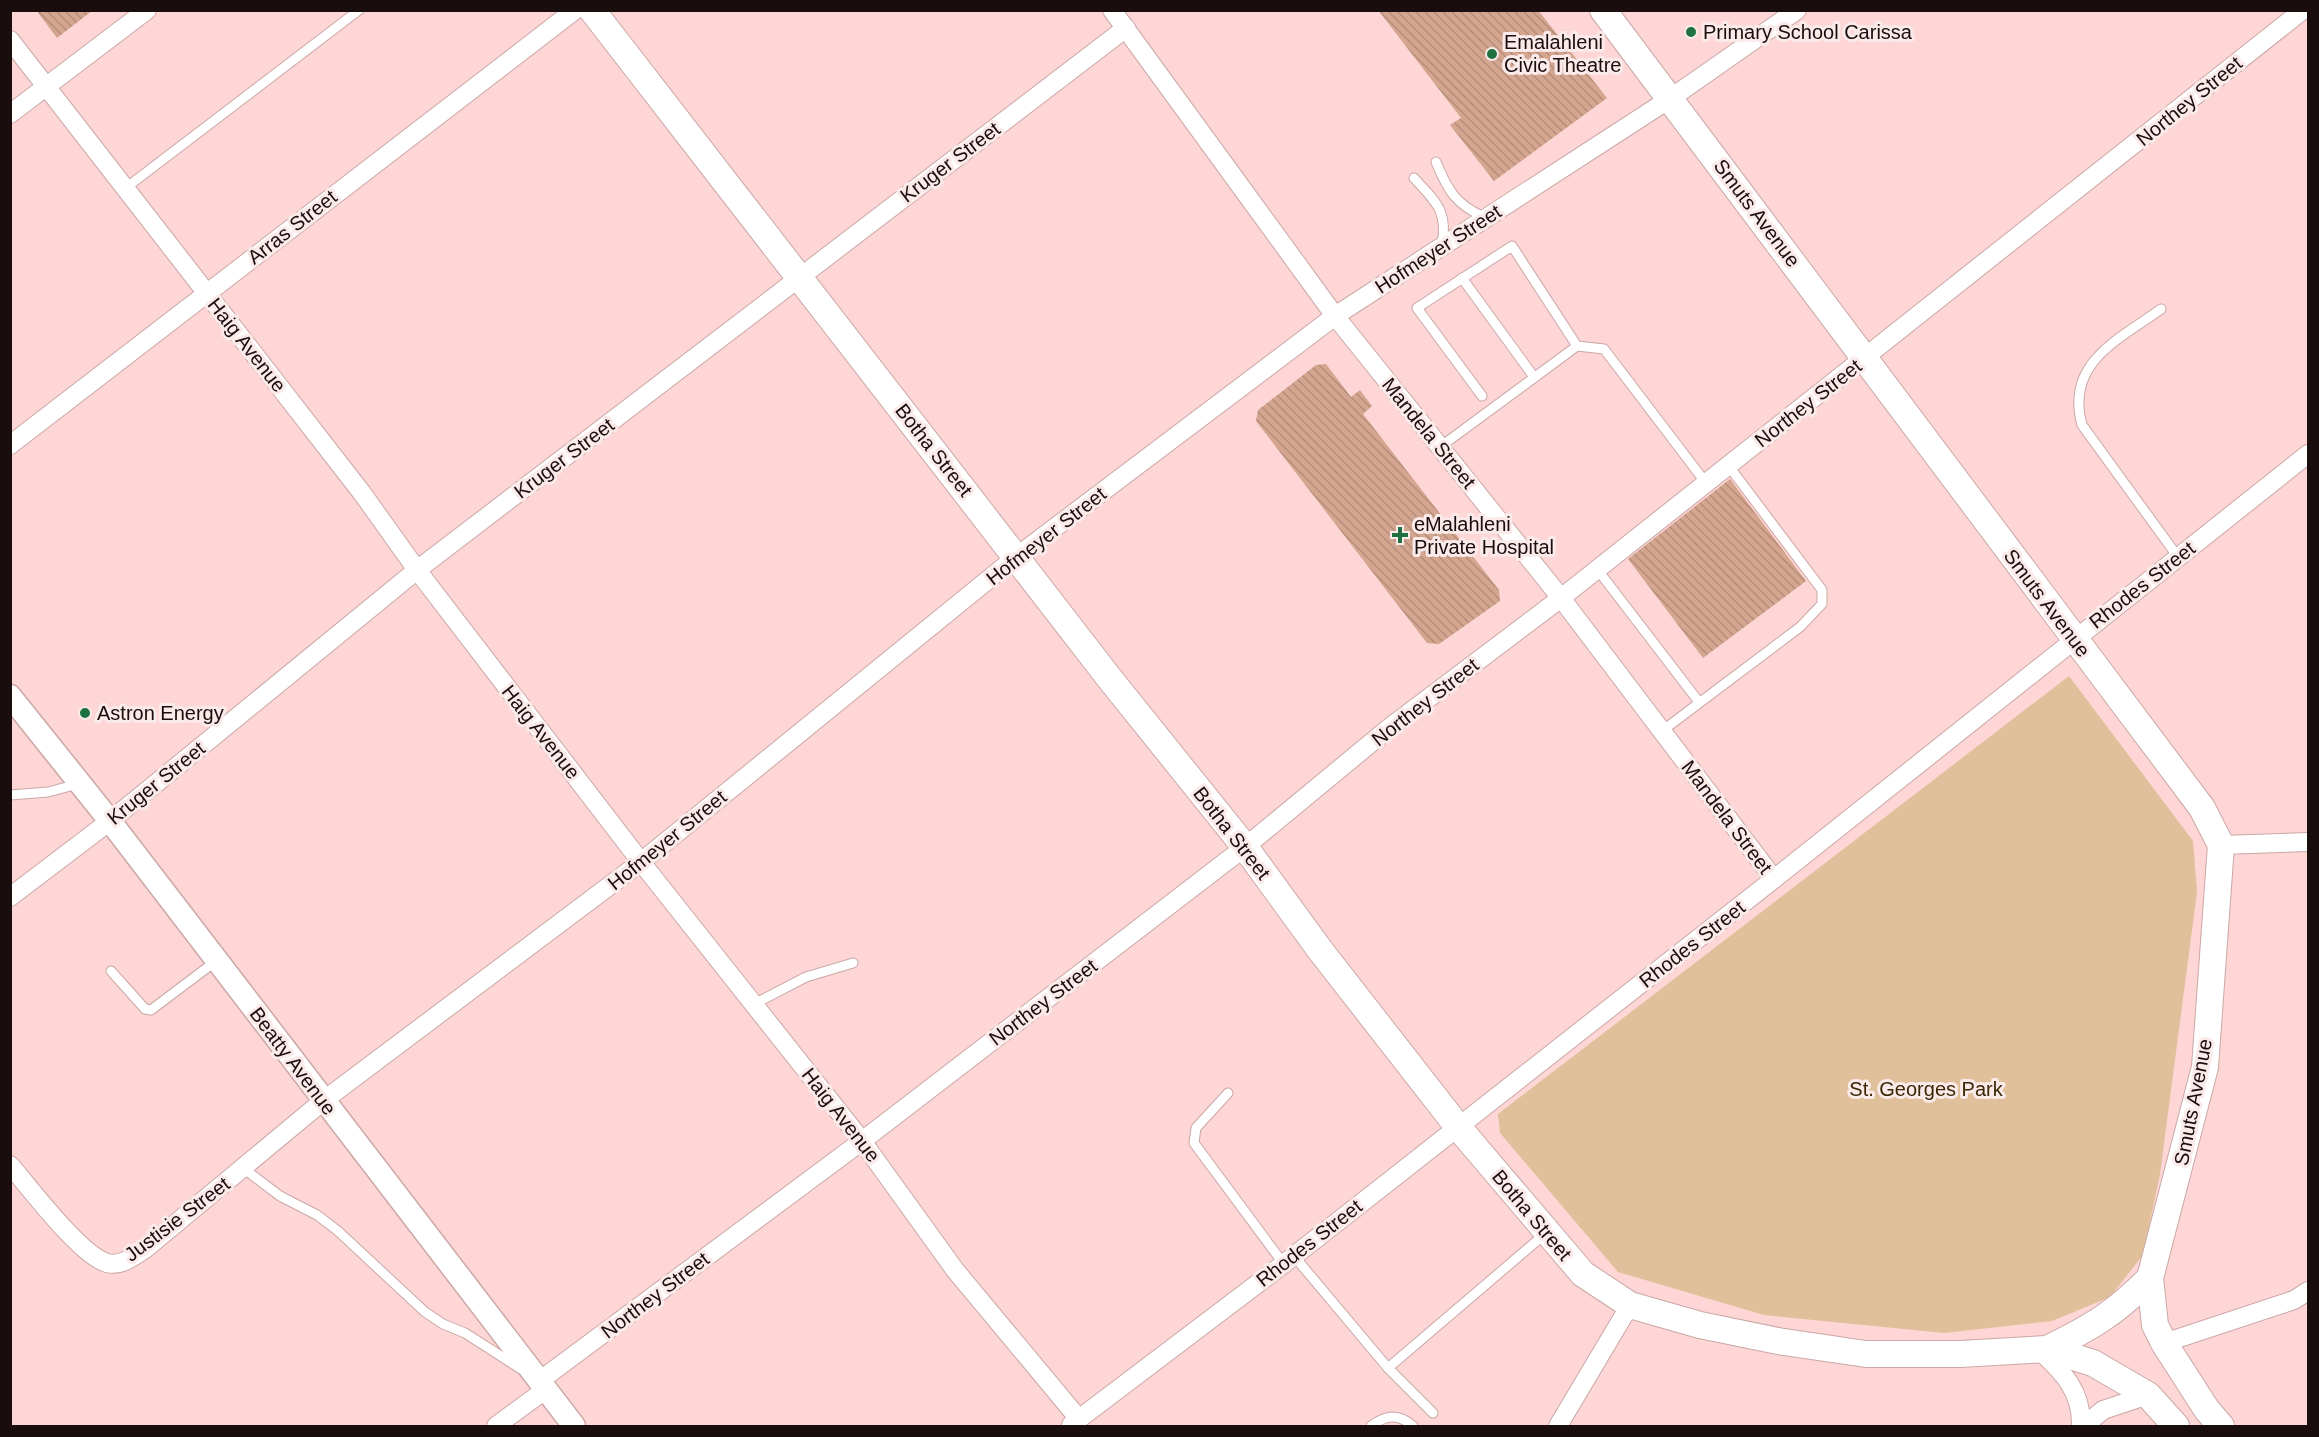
<svg xmlns="http://www.w3.org/2000/svg" width="2319" height="1437" font-family="Helvetica,sans-serif">
  <style>
    .green { fill: #dfc09a }
    .building { fill: url(#building-back-hatch) }
    .lines { fill: none; stroke-linecap: round; stroke-linejoin: round }
    .service-casing { stroke: #cba7a6; stroke-width: 11 }
    .minor-casing { stroke: #cba7a6; stroke-width: 20 }
    .tertiary-casing { stroke: #cba7a6; stroke-width: 25 }
    .secondary-casing { stroke: #cba7a6; stroke-width: 28 }
    .service { stroke: #fff; stroke-width: 9 }
    .minor { stroke: #fff; stroke-width: 18 }
    .tertiary { stroke: #fff; stroke-width: 22 }
    .secondary { stroke: #fff; stroke-width: 26 }
    .poi-dot { fill: #1f7142; stroke: #faeae9; stroke-width: 2 }
    .labels { text-anchor: middle; dominant-baseline: central; stroke-width: 6; stroke-linejoin: round; paint-order: stroke }
    .poi-label { font-size: 20px; fill: #1a0d0d; stroke: #faeae9; text-anchor: start }
    .street-label { font-size: 20px; fill: #1a0d0d; stroke: #faeae9 }
    .park-label { font-size: 20px; fill: #3c2705; stroke: #faeae9 }
  </style>
  <defs>
    <pattern id="building-back-hatch" width="6" height="6" patternUnits="userSpaceOnUse" patternTransform="scale(1.5)"><rect width="6" height="6" fill="#d4a58f"/><path d="M-1 5l2 2M0 0l6 6M5-1l2 2" fill="none" stroke="#b58d7a"/></pattern>
  </defs>
  <rect width="100%" height="100%" fill="#fdd6d5"/>
  <path class="green" d="M 2069,676 L 2193,841 L 2197,892 L 2160,1174 L 2143,1255 L 2110,1297 L 2052,1321 L 1944,1333 L 1764,1315 L 1618,1272 L 1500,1133 L 1498,1114 Z"/>
  <g class="building">
    <path d="M 36,10 L 93,10 L 57,38 Z"/>
    <path d="M 1378,10 L 1538,10 L 1607,98 L 1494,181 L 1450,125 L 1461,118 Z"/>
    <path d="M 1326,364 L 1351,397 L 1360,390 L 1372,406 L 1363,414 L 1499,590 L 1500,601 L 1439,644 L 1427,643 L 1256,421 L 1258,410 L 1316,365 Z"/>
    <path d="M 1730,479 L 1806,581 L 1703,658 L 1628,559 Z"/>
  </g>
  <g class="lines">
    <defs>
      <g id="service">
        <path d="M 1436,162 C 1448,191 1456,205 1486,218"/>
        <path d="M 1414,178 C 1437,203 1448,211 1442,246"/>
        <path d="M 127,187 L 359,10"/>
        <path d="M 1462,278 L 1534,377"/>
        <path d="M 2161,309 C 2118,340 2065,363 2082,425 L 2178,557"/>
        <path d="M 1482,396 L 1417,308 L 1512,246 L 1577,346 L 1604,349 L 1706,483"/>
        <path d="M 1440,447 L 1577,346"/>
        <path d="M 1597,569 L 1699,702"/>
        <path d="M 1662,731 L 1800,627 L 1822,604 L 1822,590 L 1728,465"/>
        <path d="M 10,795 L 48,792 L 78,784"/>
        <path d="M 111,971 L 145,1009 L 151,1010 L 216,961"/>
        <path d="M 754,1004 L 806,977 L 853,963"/>
        <path d="M 1228,1093 L 1196,1128 L 1194,1143 L 1283,1263"/>
        <path d="M 243,1168 L 280,1196 L 317,1215 L 338,1231 L 425,1312 L 443,1324 L 465,1333 L 521,1369"/>
        <path d="M 1294,1256 L 1388,1368 L 1433,1413"/>
        <path d="M 1388,1368 L 1546,1233"/>
        <path d="M 1371,1426 C 1386,1415 1398,1413 1413,1426"/>
      </g>
      <g id="minor">
        <path d="M 1112,10 L 1335,316 L 1561,598 L 1774,879"/>
        <path d="M 10,40 L 362,493 L 417,570 L 641,862 L 862,1141 L 955,1270 L 1079,1419"/>
        <path d="M 10,114 L 147,10"/>
        <path d="M 10,445 L 575,10"/>
        <path d="M 2221,845 L 2308,842"/>
        <path d="M 10,897 L 110,821 L 417,570 L 1126,28"/>
        <path d="M 10,1165 C 30,1188 80,1255 107,1263 C 121,1267 134,1256 145,1249 L 323,1101 L 641,862 L 1016,557 L 1335,316 L 1671,98 L 1797,10"/>
        <path d="M 2164,1343 L 2294,1300 L 2308,1291"/>
        <path d="M 2038,1349 C 2063,1372 2082,1391 2081,1426"/>
        <path d="M 538,1382 L 862,1141 L 1245,847 L 1389,728 L 1561,598 L 2303,10"/>
        <path d="M 1071,1425 L 1294,1256 L 1774,879 L 2308,454"/>
        <path d="M 496,1426 L 545,1390"/>
        <path d="M 1558,1426 L 1630,1305"/>
        <path d="M 2084,1426 L 2103,1410 L 2148,1395"/>
      </g>
      <path id="tertiary" d="M 10,696 L 110,821 L 574,1426"/>
      <g id="secondary">
        <path d="M 592,10 L 1110,679 L 1245,847 L 1320,950 L 1458,1127 L 1583,1274 L 1630,1305 L 1700,1325 L 1778,1341 L 1866,1354 L 1960,1354 L 2047,1349 L 2093,1363 L 2148,1395 L 2176,1426"/>
        <path d="M 1603,10 L 2202,808 L 2221,845 L 2205,1067 L 2150,1278 L 2155,1325 L 2164,1343 L 2207,1410 L 2221,1426"/>
        <path d="M 2047,1349 C 2092,1327 2114,1314 2150,1278"/>
      </g>
    </defs>
    <use href="#service" class="service-casing"/>
    <use href="#minor" class="minor-casing"/>
    <use href="#tertiary" class="tertiary-casing"/>
    <use href="#secondary" class="secondary-casing"/>
    <use href="#service" class="service"/>
    <use href="#minor" class="minor"/>
    <use href="#tertiary" class="tertiary"/>
    <use href="#secondary" class="secondary"/>
  </g>
  <g class="poi-dot">
    <circle cx="1691" cy="32" r="6"/>
    <circle cx="1492" cy="54" r="6"/>
    <path d="M1397 526h6v6h6v6h-6v6h-6v-6h-6v-6h6z"/>
    <circle cx="85" cy="713" r="6"/>
  </g>
  <g class="labels">
    <g class="poi-label">
      <text x="1703" y="32">Primary School Carissa</text>
      <text x="1504" y="42">Emalahleni<tspan x="1504" dy="23">Civic Theatre</tspan></text>
      <text x="1414" y="524">eMalahleni<tspan x="1414" dy="23">Private Hospital</tspan></text>
      <text x="97" y="713">Astron Energy</text>
    </g>
    <g class="street-label">
      <text transform="translate(2189 101) rotate(-39)">Northey Street</text>
      <text transform="translate(950 162) rotate(-37)">Kruger Street</text>
      <text transform="translate(1757 213) rotate(53)">Smuts Avenue</text>
      <text transform="translate(292 227) rotate(-38)">Arras Street</text>
      <text transform="translate(1438 249) rotate(-33)">Hofmeyer Street</text>
      <text transform="translate(247 345) rotate(52)">Haig Avenue</text>
      <text transform="translate(1808 403) rotate(-38)">Northey Street</text>
      <text transform="translate(1429 433) rotate(51)">Mandela Street</text>
      <text transform="translate(934 450) rotate(52)">Botha Street</text>
      <text transform="translate(564 458) rotate(-37)">Kruger Street</text>
      <text transform="translate(1046 536) rotate(-38)">Hofmeyer Street</text>
      <text transform="translate(2142 585) rotate(-38)">Rhodes Street</text>
      <text transform="translate(2047 603) rotate(53)">Smuts Avenue</text>
      <text transform="translate(1425 702) rotate(-38)">Northey Street</text>
      <text transform="translate(541 732) rotate(52)">Haig Avenue</text>
      <text transform="translate(156 783) rotate(-39)">Kruger Street</text>
      <text transform="translate(1727 817) rotate(53)">Mandela Street</text>
      <text transform="translate(1232 833) rotate(52)">Botha Street</text>
      <text transform="translate(667 840) rotate(-39)">Hofmeyer Street</text>
      <text transform="translate(1692 944) rotate(-38)">Rhodes Street</text>
      <text transform="translate(1043 1002) rotate(-37)">Northey Street</text>
      <text transform="translate(293 1061) rotate(53)">Beatty Avenue</text>
      <text transform="translate(2193 1102) rotate(-79)">Smuts Avenue</text>
      <text transform="translate(841 1115) rotate(52)">Haig Avenue</text>
      <text transform="translate(1532 1215) rotate(50)">Botha Street</text>
      <text transform="translate(177 1219) rotate(-37)">Justisie Street</text>
      <text transform="translate(1309 1243) rotate(-38)">Rhodes Street</text>
      <text transform="translate(655 1295) rotate(-37)">Northey Street</text>
    </g>
    <g class="park-label">
      <text x="1926" y="1089">St. Georges Park</text>
    </g>
  </g>
  <rect width="2319" height="1437" fill="none" stroke="#1a0d0d" stroke-width="24"/>
</svg>
